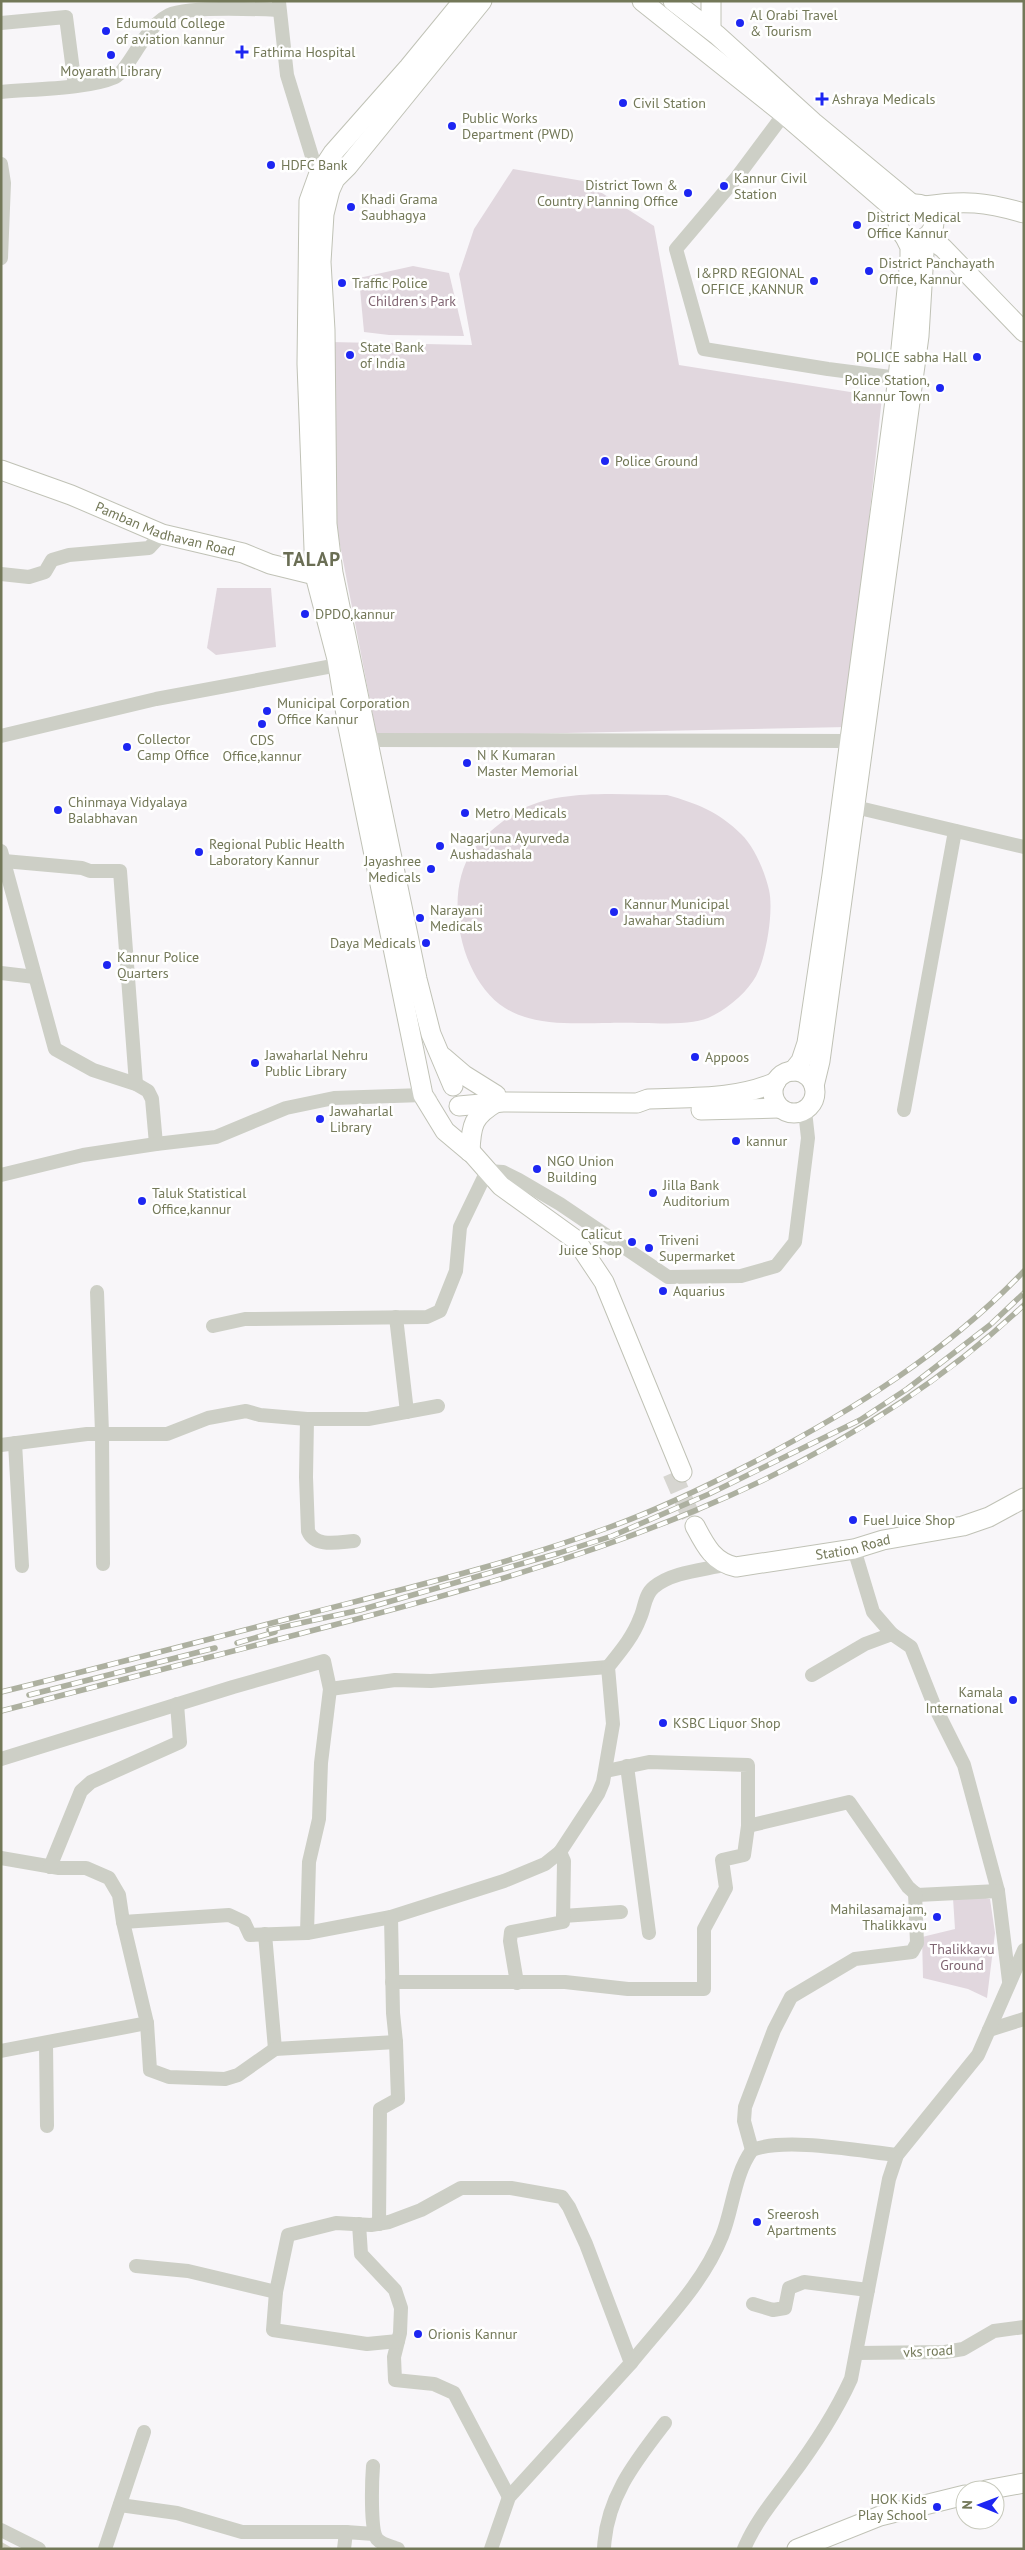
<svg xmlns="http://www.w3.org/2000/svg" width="1025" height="2550" font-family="'PT Sans',sans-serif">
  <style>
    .green { fill: #e1d7de }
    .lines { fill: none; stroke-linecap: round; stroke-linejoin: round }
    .stream { stroke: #d5d4c7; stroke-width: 4 }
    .secondary-tunnel { stroke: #d7d6d1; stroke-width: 19; stroke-dasharray: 19 9; stroke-linecap: butt }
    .secondary-casing { stroke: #c0c2b6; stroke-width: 21 }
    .street { stroke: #cdcfc6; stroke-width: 14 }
    .secondary { stroke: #fff; stroke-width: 19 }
    .rail-casing { stroke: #adb0a0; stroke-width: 5.5 }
    .rail { stroke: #fff; stroke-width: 4; stroke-dasharray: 11; stroke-linecap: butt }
    .poi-dot { fill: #1d26f2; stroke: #fff; stroke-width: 2 }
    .labels { text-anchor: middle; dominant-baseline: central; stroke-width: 5; stroke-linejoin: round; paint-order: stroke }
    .poi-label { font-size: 14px; fill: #737858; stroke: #fff; text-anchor: start }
    .park-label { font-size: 14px; fill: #806572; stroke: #fff }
    .street-label { font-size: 14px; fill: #737858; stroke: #fff }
    .district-label { font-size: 19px; font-weight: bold; letter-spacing: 1px; fill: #6a6e54; stroke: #fff }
  </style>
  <rect width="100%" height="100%" fill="#f8f6f9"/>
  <g class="green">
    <path d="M 513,169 L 583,181 L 654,226 L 679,365 L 882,397 L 847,727 L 377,737 L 336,524 L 330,342 L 472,345 L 459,274 L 474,229 Z"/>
    <path d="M 413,266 L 449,273 L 464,336 L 389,335 L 364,332 L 359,278 Z"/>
    <path d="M 217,588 L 271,588 L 276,647 L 216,655 L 207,648 Z"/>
    <path d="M 667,795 C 696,803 719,812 741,834 C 754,846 765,872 769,890 C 774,911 766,963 753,981 C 743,996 724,1011 708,1018 C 687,1027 634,1022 610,1023 C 576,1023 535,1027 505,1008 C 460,980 442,893 473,850 C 484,836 501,821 517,812 C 557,788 621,795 667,795 Z"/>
    <path d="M 981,1897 L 990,1899 L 995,1933 L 987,1998 L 968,1989 L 923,1978 L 922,1937 L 955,1929 L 953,1898 Z"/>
  </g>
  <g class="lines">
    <path class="stream" d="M 1,2544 L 10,2549"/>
    <path class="secondary-tunnel" d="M 672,1473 L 695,1526"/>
    <defs>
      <g id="secondary">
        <path d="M 463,1 L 409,67 L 333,153 L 318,176 L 309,201 L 307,364 L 315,575 L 337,659 L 348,727 L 423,1095 L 445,1131 L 470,1152"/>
        <path d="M 642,1 L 784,114 L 900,214"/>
        <path d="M 673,1 L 717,35 L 813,122 L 912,204"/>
        <path d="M 711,1 L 711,30"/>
        <circle cx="916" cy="222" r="18"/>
        <path d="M 925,206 C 965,200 985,202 1024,213"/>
        <path d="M 927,237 L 943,248 L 1024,332"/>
        <path id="s1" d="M 1,470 L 71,495 L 162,534 L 243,553 L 270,564 L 315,575 L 327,574"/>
        <path d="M 443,1057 L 464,1075 L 496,1095"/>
        <path d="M 793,1071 L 801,1061 L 807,1043 L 832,875 L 898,378 L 910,260 L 910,247 L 905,237"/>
        <circle cx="794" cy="1092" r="21"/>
        <path d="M 453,1086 L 431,1034 L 417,979 L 333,573 L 327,524 L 325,330 L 321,262 L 324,214 L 330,190 L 335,179 L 348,166 L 482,1"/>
        <path d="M 814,1086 L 820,1061 L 919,336 L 924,253 L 922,240"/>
        <path d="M 459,1106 L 503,1102 L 637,1103 L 648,1099 C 691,1097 735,1100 776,1082"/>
        <path d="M 701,1110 L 779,1108"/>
        <path d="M 463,1143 L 501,1186 L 576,1240 L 604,1282 L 682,1472"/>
        <path d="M 470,1152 C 471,1125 473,1116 497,1102"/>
        <path id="s2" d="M 695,1526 C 705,1545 713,1562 736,1567 L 854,1549 L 883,1540 L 963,1526 L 989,1517 L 1024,1498"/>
        <path d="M 986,2490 L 1024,2483"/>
        <path d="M 797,2549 L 880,2516 L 965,2495"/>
      </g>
    </defs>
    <use href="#secondary" class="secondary-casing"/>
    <g class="street">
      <path d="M 279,2 L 287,75 L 318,176 L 323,176"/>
      <path d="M 1,23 L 66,17 L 75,86"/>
      <path d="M 1,92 C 32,89 88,89 115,77 C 124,73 137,48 144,39 C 150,30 159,20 169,15 C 188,6 256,9 279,10"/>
      <path d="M 784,114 L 737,177 L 676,249 L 704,349 L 828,369 L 898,378"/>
      <path d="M 1,164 L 4,183 L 1,258"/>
      <path d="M 1,574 L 29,577 L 45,572 L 52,560 L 69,555 L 149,548 L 162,534"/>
      <path d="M 1,736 L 156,699 L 338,665 L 345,665"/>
      <path d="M 367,740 L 849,741"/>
      <path d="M 855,807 L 1024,847"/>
      <path d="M 1,851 L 55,1049 L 93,1070 L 136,1084 L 148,1091 L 152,1099 L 156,1144 L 216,1137 L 286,1108 L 334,1098 L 423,1095 L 430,1099"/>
      <path d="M 4,861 L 82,868 L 90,871 L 120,871 L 136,1084"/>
      <path d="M 1,973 L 35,977"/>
      <path d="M 904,1110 L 955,831"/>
      <path d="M 1,1175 L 83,1155 L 156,1144"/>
      <path d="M 97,1292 L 102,1433 L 103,1564"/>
      <path d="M 396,1317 L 407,1412"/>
      <path d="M 213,1326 L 245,1319 L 427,1317 L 440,1311 L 456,1271 L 460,1227 L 487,1171 L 503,1172 L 519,1180 L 560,1204 L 668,1277 L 741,1276 L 776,1266 L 795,1242 L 808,1138 L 805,1111"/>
      <path d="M 307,1419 L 306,1477 L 308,1531 C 315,1548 339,1542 354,1541"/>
      <path d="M 15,1443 L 22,1566"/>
      <path d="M 1,1445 L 87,1434 L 167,1434 L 208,1418 L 246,1411 L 260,1415 L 307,1419 L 368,1419 L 438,1406"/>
      <path d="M 854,1549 L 873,1612 L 892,1634"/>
      <path d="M 812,1675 L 865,1644 L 892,1634 L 911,1647 L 934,1705 L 964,1765 L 998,1891 L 1009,1981"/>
      <path d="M 330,1689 L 395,1680 L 431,1681 L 608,1667"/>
      <path d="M 1,1759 L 233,1687 L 324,1661 L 330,1689 L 321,1763 L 319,1819 L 309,1862 L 307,1933"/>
      <path d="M 627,1766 L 649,1933"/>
      <path d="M 748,1826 L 849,1802 L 908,1887 L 917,1895 L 998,1891"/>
      <path d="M 1,1858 L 59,1868 L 86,1868 L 109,1878 L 119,1895 L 123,1922"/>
      <path d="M 50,1867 L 81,1791 L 91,1782 L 180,1742 L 177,1704"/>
      <path d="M 563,1916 L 621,1912"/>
      <path d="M 265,1934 L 275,2049"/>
      <path d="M 392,1982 L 565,1982 L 628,1989 L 704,1989 L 704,1929 L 726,1888 L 722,1860 L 744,1855 L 748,1826 L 748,1765 L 649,1762 L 606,1771"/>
      <path d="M 517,1983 L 510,1941 L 511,1932 L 563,1922 L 564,1861 L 560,1852"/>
      <path d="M 147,2023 L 150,2070 L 169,2077 L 225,2079 L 238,2075 L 275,2049 L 396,2042"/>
      <path d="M 989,2030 L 1024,2019"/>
      <path d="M 46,2043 L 47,2126"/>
      <path d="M 1,2051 L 147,2023 L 123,1922 L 229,1915 L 244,1922 L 250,1935 L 307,1933 L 391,1917 L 504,1881 L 545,1864 L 560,1852 L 598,1794 L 603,1782 L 613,1724 L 608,1667 C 620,1652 633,1637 640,1618 C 645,1608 644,1595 654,1587 C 672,1572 703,1570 724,1565"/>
      <path d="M 752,2150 L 744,2121 L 745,2107 L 774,2030 L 791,1997 L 855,1959 L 912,1952 L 917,1943 L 915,1893"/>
      <path d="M 359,2224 L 361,2254 L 395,2290 L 401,2308 L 400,2333 L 394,2357 L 395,2380 L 434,2384 L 454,2393 L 509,2497"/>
      <path d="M 379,2224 L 380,2109 L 398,2099 L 396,2042 L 393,2013 L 391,1917"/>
      <path d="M 136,2266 L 188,2271 L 276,2292"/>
      <path d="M 753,2304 L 773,2310 L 785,2308 L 789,2288 L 804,2282 L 868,2290"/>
      <path d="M 398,2341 L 367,2344 L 273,2330 L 276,2292 L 288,2235 L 336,2223 L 371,2225 L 389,2222 L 421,2210 L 461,2188 L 511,2188 L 562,2197 L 569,2207 L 586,2244 L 631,2363 L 509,2497 L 491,2549"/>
      <path d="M 857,2353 L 945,2352 L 963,2349 L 994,2331 L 1024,2327"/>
      <path d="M 631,2363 C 663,2323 703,2284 722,2236 C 733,2209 734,2175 752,2150 C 786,2137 859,2151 897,2155"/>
      <path d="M 373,2466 C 372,2479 370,2530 377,2539 C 382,2545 391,2546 398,2549"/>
      <path d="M 120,2505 L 177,2513 L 242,2532 L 346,2532 L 374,2534"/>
      <path d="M 1,2530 L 39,2549"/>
      <path d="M 105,2549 L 144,2432"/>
      <path d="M 344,2549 L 346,2532"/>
      <path d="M 604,2549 C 606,2498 635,2462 665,2423"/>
      <path d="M 744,2549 C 755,2522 774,2500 790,2478 C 814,2446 835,2414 851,2379 L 889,2179 L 897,2155 L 978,2055 L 1024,1950"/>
    </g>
    <use href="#secondary" class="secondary"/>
    <defs>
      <g id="rail">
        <path d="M 269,1630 L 360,1610 L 559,1553 L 612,1536 L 709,1494 L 860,1420 L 907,1389 L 990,1325 L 1024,1293"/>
        <path d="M 237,1643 L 275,1632"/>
        <path d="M 1,1692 C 103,1667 205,1640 307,1614 C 408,1588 512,1563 610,1527 C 660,1509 707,1486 754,1462 C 852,1411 947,1352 1024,1271"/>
        <path d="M 29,1695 L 215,1648"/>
        <path d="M 1,1711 C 110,1683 218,1655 326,1627 C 577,1562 831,1487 1024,1305"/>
      </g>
    </defs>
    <use href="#rail" class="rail-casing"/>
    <use href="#rail" class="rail"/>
  </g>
  <g class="poi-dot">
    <circle cx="740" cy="23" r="5"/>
    <circle cx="106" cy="31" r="5"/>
    <path d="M239.5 44.5h5v5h5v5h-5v5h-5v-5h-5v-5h5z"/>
    <circle cx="111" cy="55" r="5"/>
    <path d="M819.5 91.5h5v5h5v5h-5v5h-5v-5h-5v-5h5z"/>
    <circle cx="623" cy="103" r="5"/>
    <circle cx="452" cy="126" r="5"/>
    <circle cx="271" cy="165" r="5"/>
    <circle cx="724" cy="186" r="5"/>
    <circle cx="688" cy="193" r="5"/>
    <circle cx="351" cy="207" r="5"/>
    <circle cx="857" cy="225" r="5"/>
    <circle cx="869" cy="271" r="5"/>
    <circle cx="814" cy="281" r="5"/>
    <circle cx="342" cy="283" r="5"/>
    <circle cx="350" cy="355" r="5"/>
    <circle cx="977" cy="357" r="5"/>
    <circle cx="940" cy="388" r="5"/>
    <circle cx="605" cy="461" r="5"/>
    <circle cx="305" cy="614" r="5"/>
    <circle cx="267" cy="711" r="5"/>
    <circle cx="262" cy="724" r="5"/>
    <circle cx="127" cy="747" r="5"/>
    <circle cx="467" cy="763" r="5"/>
    <circle cx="58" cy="810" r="5"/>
    <circle cx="465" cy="813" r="5"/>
    <circle cx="440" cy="846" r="5"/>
    <circle cx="199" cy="852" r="5"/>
    <circle cx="431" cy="869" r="5"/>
    <circle cx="614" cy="912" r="5"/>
    <circle cx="420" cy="918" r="5"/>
    <circle cx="426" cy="943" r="5"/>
    <circle cx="107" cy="965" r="5"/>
    <circle cx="695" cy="1057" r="5"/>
    <circle cx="255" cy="1063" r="5"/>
    <circle cx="320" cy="1119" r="5"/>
    <circle cx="736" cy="1141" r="5"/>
    <circle cx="537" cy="1169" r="5"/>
    <circle cx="653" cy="1193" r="5"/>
    <circle cx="142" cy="1201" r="5"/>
    <circle cx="632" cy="1242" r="5"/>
    <circle cx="649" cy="1248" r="5"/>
    <circle cx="663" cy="1291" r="5"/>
    <circle cx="853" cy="1520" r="5"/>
    <circle cx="1013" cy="1700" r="5"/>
    <circle cx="663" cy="1723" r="5"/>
    <circle cx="937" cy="1917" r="5"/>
    <circle cx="757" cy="2222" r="5"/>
    <circle cx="418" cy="2334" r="5"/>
    <circle cx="937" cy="2507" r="5"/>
  </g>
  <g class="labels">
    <g class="poi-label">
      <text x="750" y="15">Al Orabi Travel<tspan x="750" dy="16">&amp; Tourism</tspan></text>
      <text x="116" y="23">Edumould College<tspan x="116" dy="16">of aviation kannur</tspan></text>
      <text x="253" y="52">Fathima Hospital</text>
      <text x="111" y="71" text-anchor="middle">Moyarath Library</text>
      <text x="832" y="99">Ashraya Medicals</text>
      <text x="633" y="103">Civil Station</text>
      <text x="462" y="118">Public Works<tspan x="462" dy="16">Department (PWD)</tspan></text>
      <text x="281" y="165">HDFC Bank</text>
      <text x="734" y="178">Kannur Civil<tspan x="734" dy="16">Station</tspan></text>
      <text x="678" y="185" text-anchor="end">District Town &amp;<tspan x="678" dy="16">Country Planning Office</tspan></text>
      <text x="361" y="199">Khadi Grama<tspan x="361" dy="16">Saubhagya</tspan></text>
      <text x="867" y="217">District Medical<tspan x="867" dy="16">Office Kannur</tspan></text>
      <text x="879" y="263">District Panchayath<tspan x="879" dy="16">Office, Kannur</tspan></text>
      <text x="804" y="273" text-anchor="end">I&amp;PRD REGIONAL<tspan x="804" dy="16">OFFICE ,KANNUR</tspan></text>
      <text x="352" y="283">Traffic Police</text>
      <text x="360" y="347">State Bank<tspan x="360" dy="16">of India</tspan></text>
      <text x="967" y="357" text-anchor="end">POLICE sabha Hall</text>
      <text x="930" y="380" text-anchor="end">Police Station,<tspan x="930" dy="16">Kannur Town</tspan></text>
      <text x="615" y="461">Police Ground</text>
      <text x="315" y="614">DPDO,kannur</text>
      <text x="277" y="703">Municipal Corporation<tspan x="277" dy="16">Office Kannur</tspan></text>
      <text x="137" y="739">Collector<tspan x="137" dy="16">Camp Office</tspan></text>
      <text x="262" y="740" text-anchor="middle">CDS<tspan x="262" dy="16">Office,kannur</tspan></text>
      <text x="477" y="755">N K Kumaran<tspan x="477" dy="16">Master Memorial</tspan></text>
      <text x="68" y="802">Chinmaya Vidyalaya<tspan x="68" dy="16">Balabhavan</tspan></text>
      <text x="475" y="813">Metro Medicals</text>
      <text x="450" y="838">Nagarjuna Ayurveda<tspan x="450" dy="16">Aushadashala</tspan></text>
      <text x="209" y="844">Regional Public Health<tspan x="209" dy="16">Laboratory Kannur</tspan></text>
      <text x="421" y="861" text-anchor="end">Jayashree<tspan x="421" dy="16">Medicals</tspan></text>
      <text x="624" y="904">Kannur Municipal<tspan x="624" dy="16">Jawahar Stadium</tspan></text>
      <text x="430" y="910">Narayani<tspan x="430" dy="16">Medicals</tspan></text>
      <text x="416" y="943" text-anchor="end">Daya Medicals</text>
      <text x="117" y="957">Kannur Police<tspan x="117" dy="16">Quarters</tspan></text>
      <text x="265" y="1055">Jawaharlal Nehru<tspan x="265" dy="16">Public Library</tspan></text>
      <text x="705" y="1057">Appoos</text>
      <text x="330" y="1111">Jawaharlal<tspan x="330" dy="16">Library</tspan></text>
      <text x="746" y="1141">kannur</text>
      <text x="547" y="1161">NGO Union<tspan x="547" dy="16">Building</tspan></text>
      <text x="663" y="1185">Jilla Bank<tspan x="663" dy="16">Auditorium</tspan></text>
      <text x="152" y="1193">Taluk Statistical<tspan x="152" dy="16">Office,kannur</tspan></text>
      <text x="622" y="1234" text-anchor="end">Calicut<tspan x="622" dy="16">Juice Shop</tspan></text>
      <text x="659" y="1240">Triveni<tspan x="659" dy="16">Supermarket</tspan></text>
      <text x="673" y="1291">Aquarius</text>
      <text x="863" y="1520">Fuel Juice Shop</text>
      <text x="1003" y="1692" text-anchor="end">Kamala<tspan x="1003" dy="16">International</tspan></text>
      <text x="673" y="1723">KSBC Liquor Shop</text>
      <text x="927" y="1909" text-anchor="end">Mahilasamajam,<tspan x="927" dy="16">Thalikkavu</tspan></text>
      <text x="767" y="2214">Sreerosh<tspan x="767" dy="16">Apartments</tspan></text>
      <text x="428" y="2334">Orionis Kannur</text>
      <text x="927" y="2499" text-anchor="end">HOK Kids<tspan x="927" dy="16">Play School</tspan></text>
    </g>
    <g class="park-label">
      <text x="412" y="301">Children's Park</text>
      <text x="962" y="1949">Thalikkavu<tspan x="962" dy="16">Ground</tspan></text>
    </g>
    <g class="street-label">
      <text stroke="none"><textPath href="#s1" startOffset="175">Pamban Madhavan Road</textPath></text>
      <text stroke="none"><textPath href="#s2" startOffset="179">Station Road</textPath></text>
      <text transform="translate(928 2351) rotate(-3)">vks road</text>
    </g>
    <g class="district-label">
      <text x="312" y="559">TALAP</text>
    </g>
  </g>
  <rect width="1025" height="2550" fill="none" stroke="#737858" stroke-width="5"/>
  <g transform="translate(980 2505) rotate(271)"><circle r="24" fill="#ffffff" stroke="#c7c9bc"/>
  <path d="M0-4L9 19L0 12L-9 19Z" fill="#1d26f2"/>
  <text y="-8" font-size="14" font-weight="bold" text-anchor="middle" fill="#737858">N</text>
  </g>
</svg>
